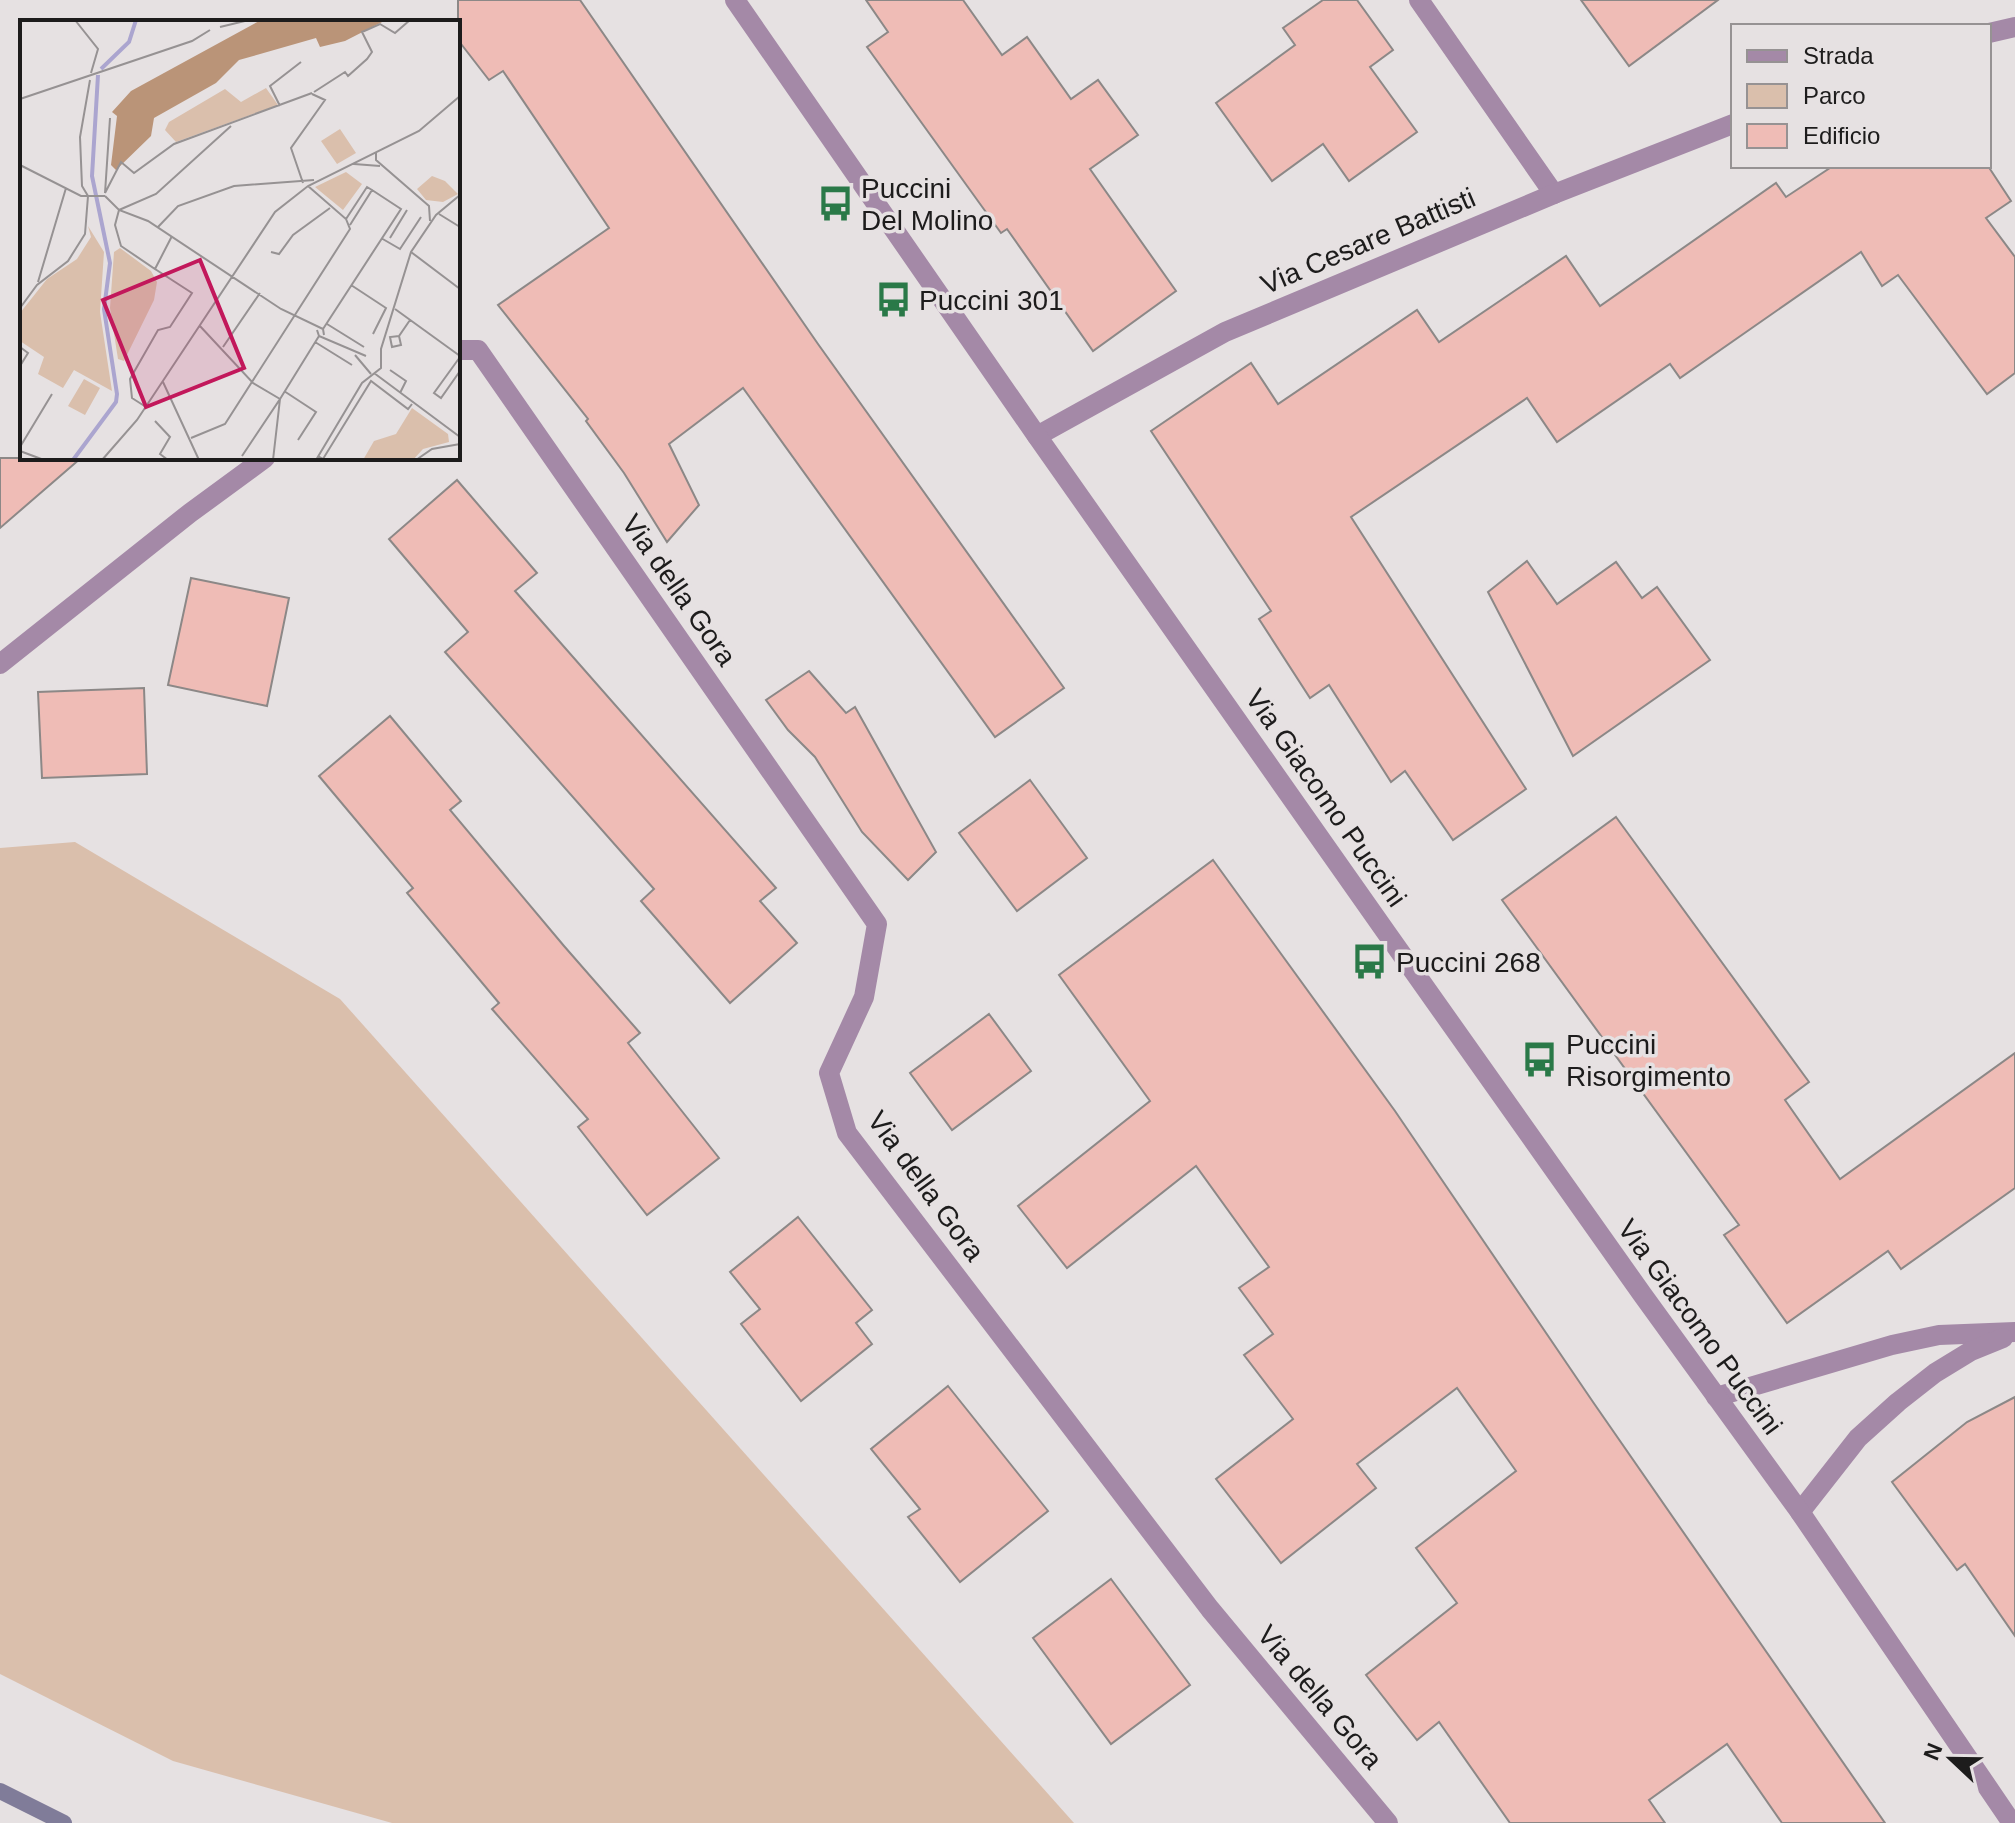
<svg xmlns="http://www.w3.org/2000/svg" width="2015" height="1823" font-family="Helvetica,sans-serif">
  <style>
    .green { fill: #dabfac }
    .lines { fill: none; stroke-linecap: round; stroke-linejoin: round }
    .stream { stroke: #807c99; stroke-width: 16 }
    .building { fill: #efbcb6; stroke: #8c8887; stroke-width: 2 }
    .minor { stroke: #a489a7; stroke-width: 20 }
    .tertiary { stroke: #a489a7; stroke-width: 20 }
    .labels { text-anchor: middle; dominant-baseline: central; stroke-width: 7; stroke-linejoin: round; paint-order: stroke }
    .poi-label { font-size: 28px; fill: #1d1c1c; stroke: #e6e1e2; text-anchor: start }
    .street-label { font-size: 28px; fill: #1d1c1c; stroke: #e6e1e2 }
    .inset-river { fill: none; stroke: #aba5cf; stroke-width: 4 }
    .inset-road { fill: none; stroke: #969293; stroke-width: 2 }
    .view { fill: #c2185b; fill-opacity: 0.15; stroke: #c2185b; stroke-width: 4 }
    .inset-edge { fill: none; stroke: #1d1c1c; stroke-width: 4 }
  </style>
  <rect width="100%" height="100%" fill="#e6e1e2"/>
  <path class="green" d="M 75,842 L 340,999 L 1074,1823 L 392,1823 L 173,1761 L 0,1674 L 0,848 Z"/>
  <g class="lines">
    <path class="stream" d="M 0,1791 L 64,1823"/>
  </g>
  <g class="building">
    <path d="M 458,0 L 580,0 L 818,344 L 1064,688 L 995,737 L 743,388 L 669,444 L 699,505 L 667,542 L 624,473 L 586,421 L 588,419 L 498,305 L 609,228 L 503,71 L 489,80 L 458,40 Z"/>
    <path d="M 866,0 L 963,0 L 1002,55 L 1027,37 L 1071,99 L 1098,80 L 1138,135 L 1090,169 L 1176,291 L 1093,351 L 1007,229 L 1001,233 L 867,47 L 888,32 Z"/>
    <path d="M 1323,0 L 1357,0 L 1393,50 L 1370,67 L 1417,132 L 1349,181 L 1323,144 L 1272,181 L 1216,103 L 1295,45 L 1283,28 Z"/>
    <path d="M 1581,0 L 1718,0 L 1629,66 Z"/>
    <path d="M 1833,166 L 1988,166 L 2011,201 L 1986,218 L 2015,257 L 2015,373 L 1987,394 L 1898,275 L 1882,286 L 1861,252 L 1680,378 L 1670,364 L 1557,442 L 1527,398 L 1351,517 L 1526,789 L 1453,840 L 1405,771 L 1391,782 L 1329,685 L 1310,698 L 1259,619 L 1271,611 L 1151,431 L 1251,363 L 1278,404 L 1417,310 L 1439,342 L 1566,256 L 1600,306 L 1776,183 L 1786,197 Z"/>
    <path d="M 0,458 L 81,458 L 0,528 Z"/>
    <path d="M 457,480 L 537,573 L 515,591 L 776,888 L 760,901 L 797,943 L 730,1003 L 641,901 L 654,889 L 445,652 L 468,632 L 389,539 Z"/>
    <path d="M 1527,561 L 1557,604 L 1616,562 L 1642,598 L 1657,587 L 1710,660 L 1573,756 L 1488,592 Z"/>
    <path d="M 191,578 L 289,598 L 267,706 L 168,685 Z"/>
    <path d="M 809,671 L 846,713 L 855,707 L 936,852 L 908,880 L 862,832 L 815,757 L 788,730 L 766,700 Z"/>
    <path d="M 144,688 L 147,774 L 42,778 L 38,692 Z"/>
    <path d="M 390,716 L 461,801 L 450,810 L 564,946 L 640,1033 L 628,1043 L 719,1158 L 647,1215 L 578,1127 L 588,1119 L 492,1009 L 499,1003 L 407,893 L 413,888 L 319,776 Z"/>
    <path d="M 1030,780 L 1087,858 L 1017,911 L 959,833 Z"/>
    <path d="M 1616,817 L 1809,1082 L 1785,1100 L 1840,1179 L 2015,1053 L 2015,1188 L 1901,1269 L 1888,1251 L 1787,1323 L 1724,1235 L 1739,1225 L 1502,900 Z"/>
    <path d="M 1213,860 L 1395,1111 L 1593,1402 L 1885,1823 L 1782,1823 L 1727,1744 L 1649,1800 L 1665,1823 L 1510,1823 L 1439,1722 L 1417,1740 L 1366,1675 L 1457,1603 L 1416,1548 L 1516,1471 L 1457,1388 L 1357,1464 L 1376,1488 L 1281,1563 L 1216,1479 L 1293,1419 L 1244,1355 L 1273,1334 L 1239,1288 L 1269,1267 L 1196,1166 L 1067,1268 L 1018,1206 L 1150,1101 L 1059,975 Z"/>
    <path d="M 989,1014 L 1031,1071 L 952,1130 L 910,1073 Z"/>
    <path d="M 798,1217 L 872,1310 L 856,1323 L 872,1344 L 801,1401 L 741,1324 L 760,1309 L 730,1272 Z"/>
    <path d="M 948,1386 L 1048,1511 L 960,1582 L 908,1517 L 920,1509 L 871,1449 Z"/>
    <path d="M 2015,1397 L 2015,1636 L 1965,1564 L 1957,1570 L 1892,1482 L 1967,1422 Z"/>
    <path d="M 1111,1579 L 1190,1685 L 1111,1744 L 1033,1638 Z"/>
  </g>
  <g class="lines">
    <g class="minor">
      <path d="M 1419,0 L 1554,194"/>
      <path d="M 1989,33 L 2015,27"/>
      <path d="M 458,350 L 478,350 L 877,924 L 864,997 L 829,1073 L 847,1133 L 1210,1609 L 1388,1823"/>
      <path d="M 1037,436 L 1225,332 L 1554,194 L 1733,124"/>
      <path d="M 0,664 L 190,513 L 265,458"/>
      <path d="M 1716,1397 L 1892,1345 L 1939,1335 L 2015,1332"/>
      <path d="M 1800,1512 L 1858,1438 L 1898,1402 L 1935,1373 L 1971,1351 L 2003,1338"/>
    </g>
    <path class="tertiary" d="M 735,0 L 1037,436 L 1388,935 L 1642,1294 L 1800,1512 L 2012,1823"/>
  </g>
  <defs>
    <symbol id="bus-bare" viewBox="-9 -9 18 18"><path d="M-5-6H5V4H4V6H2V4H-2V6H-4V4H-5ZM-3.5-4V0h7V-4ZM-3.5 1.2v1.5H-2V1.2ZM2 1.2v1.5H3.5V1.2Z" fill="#2a7948" stroke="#e6e1e2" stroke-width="2.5" paint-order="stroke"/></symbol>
  </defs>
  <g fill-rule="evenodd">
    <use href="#bus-bare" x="810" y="178" width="51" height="51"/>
    <use href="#bus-bare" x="868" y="274" width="51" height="51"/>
    <use href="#bus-bare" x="1344" y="936" width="51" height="51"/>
    <use href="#bus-bare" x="1514" y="1034" width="51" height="51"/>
  </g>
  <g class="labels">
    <g class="poi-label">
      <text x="861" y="188">Puccini<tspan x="861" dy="32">Del Molino</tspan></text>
      <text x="919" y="300">Puccini 301</text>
      <text x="1396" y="962">Puccini 268</text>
      <text x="1566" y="1044">Puccini<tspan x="1566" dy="32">Risorgimento</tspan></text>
    </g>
    <g class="street-label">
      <text transform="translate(1368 241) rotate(-23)">Via Cesare Battisti</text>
      <text transform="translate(679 590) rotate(55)">Via della Gora</text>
      <text transform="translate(1326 798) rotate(55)">Via Giacomo Puccini</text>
      <text transform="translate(926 1186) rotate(54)">Via della Gora</text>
      <text transform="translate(1700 1327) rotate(54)">Via Giacomo Puccini</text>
      <text transform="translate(1320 1697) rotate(50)">Via della Gora</text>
    </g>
  </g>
  <g transform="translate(20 20)">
    <rect width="440" height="440" fill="#e6e1e2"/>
    <path d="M 246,68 L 258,85 L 156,122 L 145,110 L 149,102 L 205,69 L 221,82 ZM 320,109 L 336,133 L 317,144 L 301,121 ZM 326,152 L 342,164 L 323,190 L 295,167 ZM 412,156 L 425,161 L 438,174 L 423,182 L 406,180 L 397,169 ZM 68,206 L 84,232 L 80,292 L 92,371 L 54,350 L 43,368 L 18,354 L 24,337 L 0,321 L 0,293 L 27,259 L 57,239 L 71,217 ZM 100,228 L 131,251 L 137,262 L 134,280 L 104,341 L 98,339 L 90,288 L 94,232 ZM 64,359 L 80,368 L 65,395 L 48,386 ZM 392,388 L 428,414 L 429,422 L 403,429 L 393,440 L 343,440 L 354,421 L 376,414 Z" fill="#dabfac"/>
    <path d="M 241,0 L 366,0 L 325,21 L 300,27 L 296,18 L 219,40 L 196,63 L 134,98 L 131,116 L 96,150 L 91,145 L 97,96 L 92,92 L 111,71 Z" fill="#ba9478"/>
    <path class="inset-river" d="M 81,49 L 109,22 L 116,0M 53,440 L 96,382 L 97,374 L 84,289 L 90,243 L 72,156 L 78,55"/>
    <path class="inset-road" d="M 55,0 L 78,29 L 71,53M 200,7 L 229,0M 294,72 L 325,52 L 328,56 L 347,39 L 352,32 L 342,12 L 360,4 L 375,13 L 390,0M 0,79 L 172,21 L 190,10M 260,86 L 250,66 L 281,42M 356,132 L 356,140 L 409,186 L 410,201M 334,144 L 360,146M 0,145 L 61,176 L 85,176M 283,163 L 271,128 L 305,80 L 292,74M 85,173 L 101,142 L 114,153 L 154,124 L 292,73M 85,173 L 90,98M 68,176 L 62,166 L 60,117 L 70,60M 85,176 L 99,190 L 128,201 L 261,289 L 303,309 L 304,315M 99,190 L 136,174 L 211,106M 99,190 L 95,205 L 101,226 L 135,249 L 152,216M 419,194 L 440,207M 326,199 L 347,167 L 352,170 L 330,205M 138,207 L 158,186 L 214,166 L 294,160M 361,218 L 380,229 L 401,197M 370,218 L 387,190M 251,232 L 259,234 L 273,215 L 310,188M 391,232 L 440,269M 18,262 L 46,168M 331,265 L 366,288 L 353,314M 0,288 L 17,265 L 48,241 L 65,214 L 68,176M 375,289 L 440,336M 307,304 L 344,327M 179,305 L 233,363 L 260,379 L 222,436M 303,309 L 381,189 L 352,170M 297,310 L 299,316 L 346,336M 379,316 L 381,325 L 372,327 L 370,317 L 379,316 L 390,300M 295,322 L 332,345M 0,327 L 8,333 L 0,346M 203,327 L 240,273M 335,335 L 351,354M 440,337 L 414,373 L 421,378 L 440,351M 370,350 L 386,361 L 380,373M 354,353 L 440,417M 143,362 L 179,440M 264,371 L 296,392 L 278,420M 126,387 L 112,378 L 110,359 L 138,310 L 150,307 L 172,273 L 135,249M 135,401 L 150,417 L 140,434 L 148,440M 171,418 L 205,404 L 330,209 L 326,199 L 288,166M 0,427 L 32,374M 0,431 L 24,440M 298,436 L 303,439 L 351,361 L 388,389 L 392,384M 82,440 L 117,400 L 255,192 L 288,166 L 399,111 L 440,76M 253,440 L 260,379 L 299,316M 296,440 L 342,363 L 361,348 L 361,329 L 391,232 L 416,195 L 440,175M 396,440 L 412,429 L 440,424"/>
    <path class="view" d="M 180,240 L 224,348 L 126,387 L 83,280 Z"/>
    <rect width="440" height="440" class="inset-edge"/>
  </g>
  <rect x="1731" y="24" width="260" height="144" fill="#e6e1e2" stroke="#969293" stroke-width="2"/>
  <rect x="1747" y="50" width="40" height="12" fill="#a489a7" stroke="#969293" stroke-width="2"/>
  <text x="1803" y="64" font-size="24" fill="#1d1c1c">Strada</text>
  <rect x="1747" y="84" width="40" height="24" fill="#dabfac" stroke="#969293" stroke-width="2"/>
  <text x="1803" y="104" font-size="24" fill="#1d1c1c">Parco</text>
  <rect x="1747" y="124" width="40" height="24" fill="#efbcb6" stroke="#969293" stroke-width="2"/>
  <text x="1803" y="144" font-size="24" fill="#1d1c1c">Edificio</text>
  <g transform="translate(1951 1759) rotate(292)" stroke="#e6e1e2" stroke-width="6" paint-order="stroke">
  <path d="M0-6L14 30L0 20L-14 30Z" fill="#1d1c1c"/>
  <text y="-12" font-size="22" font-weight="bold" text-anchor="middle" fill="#1d1c1c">N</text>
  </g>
</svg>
